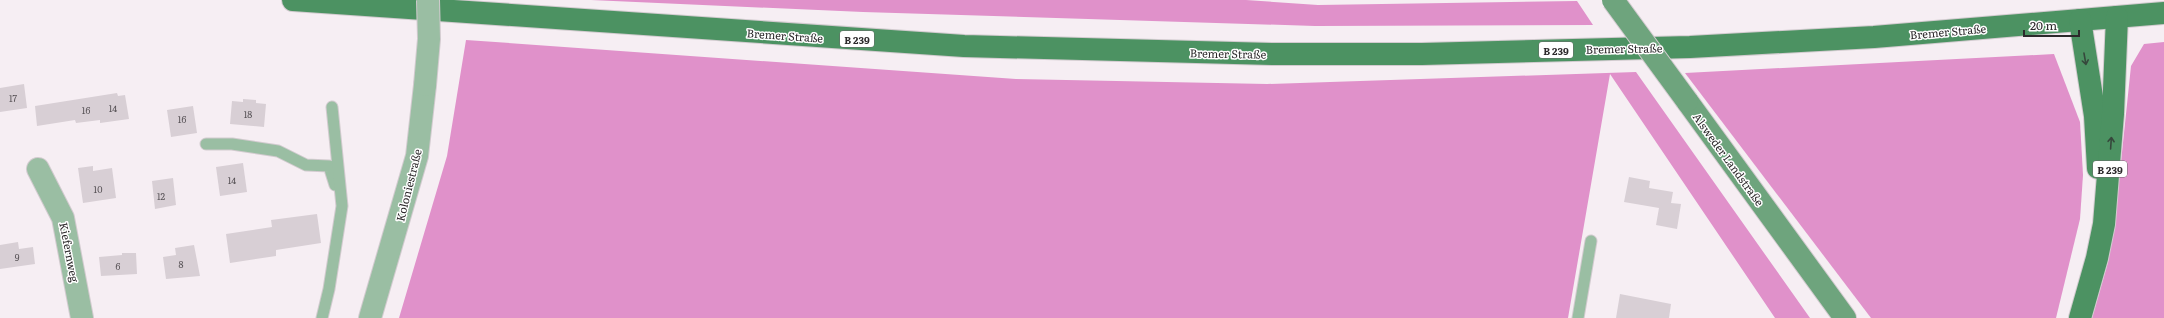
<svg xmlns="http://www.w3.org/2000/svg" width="2164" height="318" font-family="Literata,serif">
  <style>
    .forest { fill: #e091ca }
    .building { fill: #d8cfd5 }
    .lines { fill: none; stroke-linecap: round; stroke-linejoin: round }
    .service-casing { stroke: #d2cbcf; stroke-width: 13 }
    .minor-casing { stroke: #d2cbcf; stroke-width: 24 }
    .secondary-casing { stroke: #d2cbcf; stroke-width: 24 }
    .primary-casing { stroke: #d2cbcf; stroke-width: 24 }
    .service { stroke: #9abea3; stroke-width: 11 }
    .minor { stroke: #9abea3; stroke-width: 22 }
    .secondary { stroke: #6ea47d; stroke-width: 22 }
    .primary { stroke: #4c9262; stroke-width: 22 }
    .minor-bridge-casing { stroke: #d2cbcf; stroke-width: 24; stroke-linecap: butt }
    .secondary-bridge-casing { stroke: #d2cbcf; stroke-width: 24; stroke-linecap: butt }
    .minor-bridge { stroke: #9abea3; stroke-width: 22 }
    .secondary-bridge { stroke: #6ea47d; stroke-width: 22 }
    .oneway { stroke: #36483c }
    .labels { text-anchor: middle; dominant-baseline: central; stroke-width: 3; stroke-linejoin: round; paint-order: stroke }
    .number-label { font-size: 9px; fill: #575256 }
    .shield { fill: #fff; stroke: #6b696b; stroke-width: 1 }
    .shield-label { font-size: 10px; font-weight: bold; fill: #2c292b }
    .street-label { font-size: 11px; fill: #2c292b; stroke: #fff }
  </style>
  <rect width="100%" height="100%" fill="#f6eef3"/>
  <g class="forest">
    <path d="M 591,0 L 1246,0 L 1318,5 L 1577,1 L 1593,25 L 1315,26 L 863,12 Z"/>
    <path d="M 466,40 L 1016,79 L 1267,84 L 1636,72 L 1810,318 L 1775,318 L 1610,74 L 1568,318 L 399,318 L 447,156 Z"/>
    <path d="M 2164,42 L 2164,318 L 2092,318 L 2108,262 L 2114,229 L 2131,66 L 2144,44 Z"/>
    <path d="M 2054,54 L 2080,122 L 2083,175 L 2080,219 L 2056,318 L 1871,318 L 1685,73 Z"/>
  </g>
  <g class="building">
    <path d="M 24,84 L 27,108 L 0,112 L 0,88 Z"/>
    <path d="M 117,93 L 118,96 L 125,95 L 129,119 L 100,123 L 100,120 L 76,123 L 75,120 L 37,126 L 35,106 Z"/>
    <path d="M 243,99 L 256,100 L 256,103 L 266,104 L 264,127 L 230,124 L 232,101 L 243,102 Z"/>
    <path d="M 193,106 L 197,133 L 171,137 L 167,110 Z"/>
    <path d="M 243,163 L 247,192 L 220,196 L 216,167 Z"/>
    <path d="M 93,166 L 93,171 L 112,168 L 116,198 L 83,203 L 78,168 Z"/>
    <path d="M 1629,177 L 1650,181 L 1649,188 L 1673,192 L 1671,203 L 1681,204 L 1677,229 L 1656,225 L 1659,208 L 1624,202 Z"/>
    <path d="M 173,178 L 176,205 L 155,209 L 152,181 Z"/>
    <path d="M 317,214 L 321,243 L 276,250 L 276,256 L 230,263 L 226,234 L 272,227 L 271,220 Z"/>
    <path d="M 18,242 L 19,249 L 33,247 L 35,264 L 0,269 L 0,245 Z"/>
    <path d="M 194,245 L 200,276 L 166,279 L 163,257 L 176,255 L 175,248 Z"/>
    <path d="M 122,253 L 136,253 L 137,274 L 101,276 L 99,257 L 122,255 Z"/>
    <path d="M 1620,294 L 1671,304 L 1669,318 L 1616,318 Z"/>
  </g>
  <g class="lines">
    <defs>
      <g id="service">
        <path d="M 206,144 L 232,144 L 278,151 L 306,165 L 329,166 L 335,185"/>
        <path d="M 322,318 L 329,289 L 342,206 L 332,107"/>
        <path d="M 1578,318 L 1591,241"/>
      </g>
      <g id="minor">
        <path d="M 38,169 L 63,218 L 82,318"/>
        <path d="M 370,318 L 417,156 L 425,85"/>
      </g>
      <path id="secondary" d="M 1687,101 L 1845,318"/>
      <g id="primary">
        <path d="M 293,0 L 964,46 L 1272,54 L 1422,54 L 1690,47 L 1874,37 L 2164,13"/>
        <path d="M 2080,20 L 2095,116 L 2098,168"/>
        <path d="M 2080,318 L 2097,258 L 2104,224 L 2113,114 L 2117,17"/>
      </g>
    </defs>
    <use href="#service" class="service-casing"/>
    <use href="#minor" class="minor-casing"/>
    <use href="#secondary" class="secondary-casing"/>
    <use href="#primary" class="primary-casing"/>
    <use href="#service" class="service"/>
    <use href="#minor" class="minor"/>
    <use href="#secondary" class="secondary"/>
    <use href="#primary" class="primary"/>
    <defs>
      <path id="minor-bridge" d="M 425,85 L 429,39 L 428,0"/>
      <path id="secondary-bridge" d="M 1613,0 L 1687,101"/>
    </defs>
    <use href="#minor-bridge" class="minor-bridge-casing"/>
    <use href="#secondary-bridge" class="secondary-bridge-casing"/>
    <use href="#minor-bridge" class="minor-bridge"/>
    <use href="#secondary-bridge" class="secondary-bridge"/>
  </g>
  <defs><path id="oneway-shaft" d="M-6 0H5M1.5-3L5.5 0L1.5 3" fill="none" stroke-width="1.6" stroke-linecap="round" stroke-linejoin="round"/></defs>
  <g class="oneway">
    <use href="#oneway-shaft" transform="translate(2085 59) rotate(80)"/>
    <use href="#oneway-shaft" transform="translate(2111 143) rotate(-86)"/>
  </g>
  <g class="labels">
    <g class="number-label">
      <text x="13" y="98">17</text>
      <text x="113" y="108">14</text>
      <text x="86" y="110">16</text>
      <text x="248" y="114">18</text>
      <text x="182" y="119">16</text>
      <text x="232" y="180">14</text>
      <text x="98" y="189">10</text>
      <text x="161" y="196">12</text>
      <text x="17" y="257">9</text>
      <text x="181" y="264">8</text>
      <text x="118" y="266">6</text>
    </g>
    <g class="shield">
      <rect x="840" y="31" width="34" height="16" rx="3"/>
      <rect x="1539" y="42" width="34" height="16" rx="3"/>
      <rect x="2093" y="161" width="34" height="16" rx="3"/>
    </g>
    <g class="shield-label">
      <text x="857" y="39">B 239</text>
      <text x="1556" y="50">B 239</text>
      <text x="2110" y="169">B 239</text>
    </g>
    <g class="street-label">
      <text transform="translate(1948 31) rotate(-5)">Bremer Straße</text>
      <text transform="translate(785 35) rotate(4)">Bremer Straße</text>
      <text transform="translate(1624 48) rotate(-1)">Bremer Straße</text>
      <text transform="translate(1228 53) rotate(1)">Bremer Straße</text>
      <text transform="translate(1729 159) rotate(54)">Alsweder Landstraße</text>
      <text transform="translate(408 185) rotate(-76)">Koloniestraße</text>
      <text transform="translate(70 252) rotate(79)">Kiefernweg</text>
    </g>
  </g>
  <path d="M2024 30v6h55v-6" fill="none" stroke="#2c292b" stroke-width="2"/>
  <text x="2030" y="30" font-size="12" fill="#2c292b" stroke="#ffffff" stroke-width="3" paint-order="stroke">20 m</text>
</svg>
